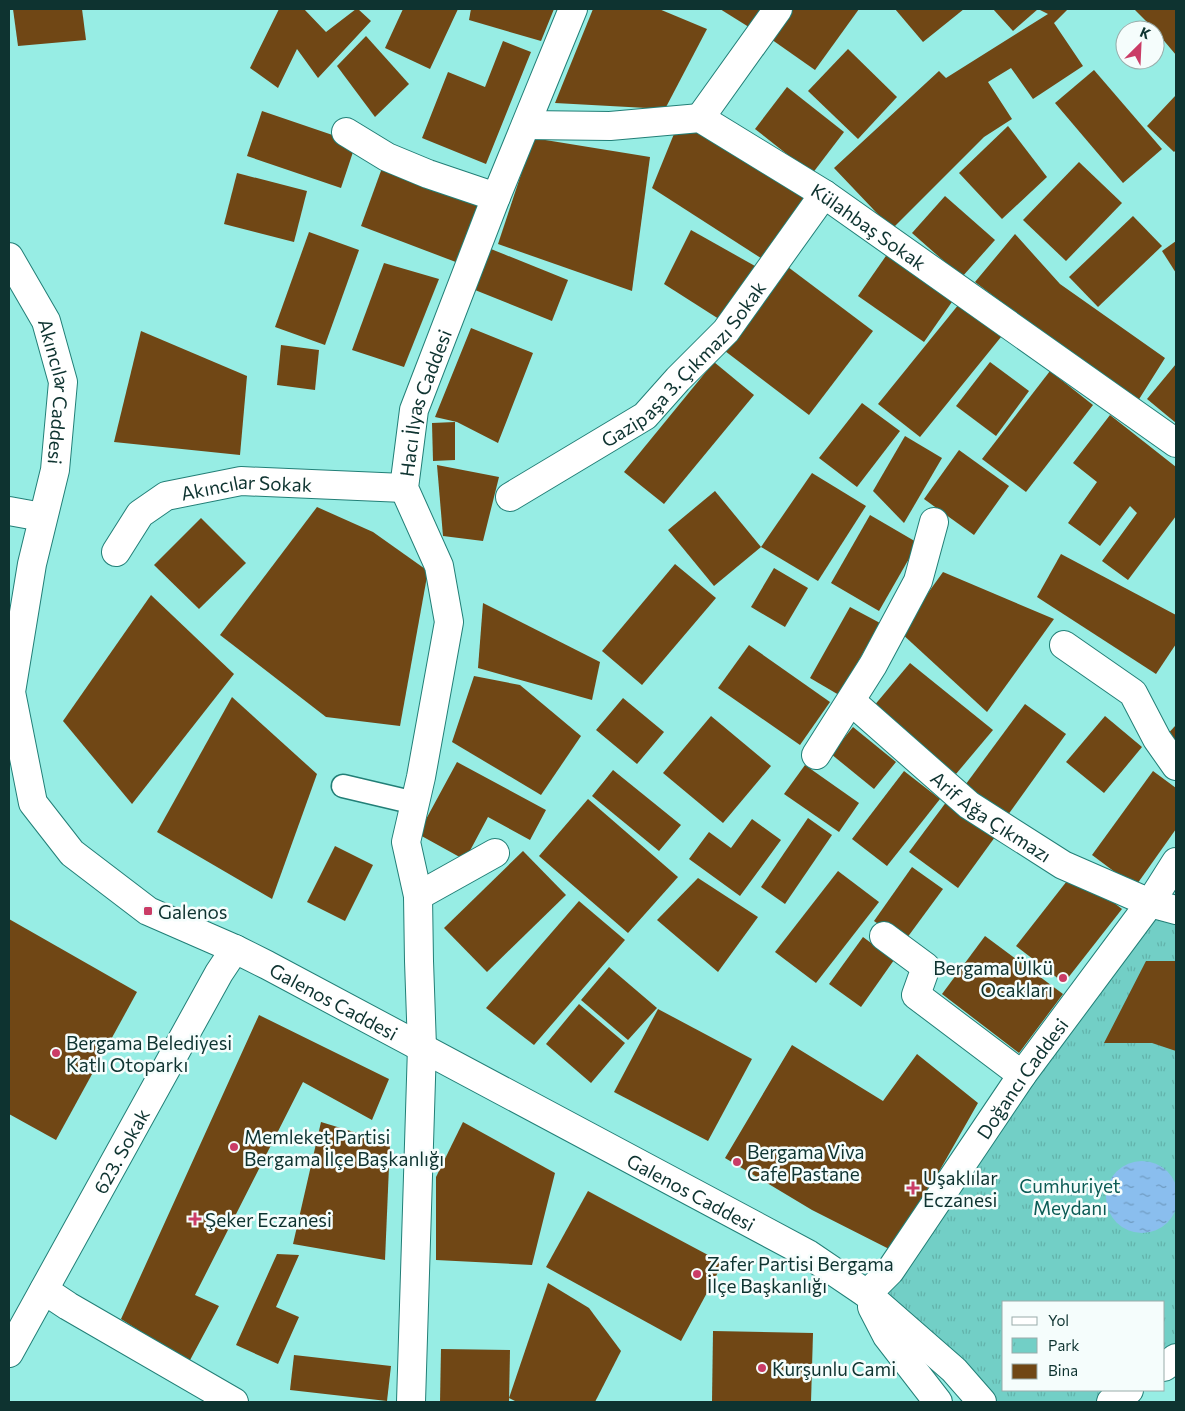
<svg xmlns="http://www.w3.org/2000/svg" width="1185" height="1411" font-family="Commissioner,sans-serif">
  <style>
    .park { fill: url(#park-tufts) }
    .water { fill: url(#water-ripples) }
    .building { fill: #704715 }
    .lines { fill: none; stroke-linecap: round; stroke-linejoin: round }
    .lane-casing { stroke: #227f77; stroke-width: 25 }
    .street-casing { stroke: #227f77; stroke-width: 30 }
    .secondary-casing { stroke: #227f77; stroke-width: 30 }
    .lane { stroke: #fff; stroke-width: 22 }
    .street { stroke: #fff; stroke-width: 28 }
    .secondary { stroke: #fff; stroke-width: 28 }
    .poi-dot { fill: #ca3c66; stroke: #f5fdfc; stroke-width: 2 }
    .labels { text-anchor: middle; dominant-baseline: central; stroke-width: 5; stroke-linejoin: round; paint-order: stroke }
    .street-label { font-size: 19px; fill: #0e3330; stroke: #f5fdfc }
    .poi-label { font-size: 19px; fill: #0e3330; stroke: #f5fdfc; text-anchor: start }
    .park-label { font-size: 19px; fill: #0b5b55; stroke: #f5fdfc }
  </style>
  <defs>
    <pattern id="park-tufts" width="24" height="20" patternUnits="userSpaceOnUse" patternTransform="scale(1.25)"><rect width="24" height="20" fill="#72cfc6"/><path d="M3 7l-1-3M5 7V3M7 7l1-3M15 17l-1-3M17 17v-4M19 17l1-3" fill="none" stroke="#62b2aa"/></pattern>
    <pattern id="water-ripples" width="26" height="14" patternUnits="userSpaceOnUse" patternTransform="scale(1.25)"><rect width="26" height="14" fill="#8abeee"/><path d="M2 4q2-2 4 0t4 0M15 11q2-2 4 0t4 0" fill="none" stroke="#6f9bc1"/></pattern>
  </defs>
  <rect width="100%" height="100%" fill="#97ede4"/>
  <path class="park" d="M 1150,903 L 1176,910 L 1176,1358 L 1164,1367 L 1164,1302 L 1004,1302 L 1004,1390 L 1129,1390 L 1111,1402 L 982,1402 L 867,1294 Z"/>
  <circle class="water" cx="1142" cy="1197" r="36"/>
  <g class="building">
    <path d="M 13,9 L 82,9 L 86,40 L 18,46 Z"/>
    <path d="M 279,9 L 304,9 L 326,32 L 356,9 L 358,9 L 371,21 L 318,78 L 297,49 L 278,88 L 250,68 Z"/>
    <path d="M 403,9 L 458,9 L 430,69 L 385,48 Z"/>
    <path d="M 471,9 L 554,9 L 541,41 L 469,20 Z"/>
    <path d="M 593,9 L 659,9 L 707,29 L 665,109 L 555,103 Z"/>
    <path d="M 720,9 L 765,9 L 752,29 Z"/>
    <path d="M 789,9 L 859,9 L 815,70 L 768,37 Z"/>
    <path d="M 895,9 L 964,9 L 923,42 Z"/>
    <path d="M 993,9 L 1038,9 L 1013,31 Z"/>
    <path d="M 1038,9 L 1068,9 L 1054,23 L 1083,66 L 1033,99 L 1011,68 L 988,82 L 1012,119 L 984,137 L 892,229 L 834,168 L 939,71 L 946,78 L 1048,14 Z"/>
    <path d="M 1134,9 L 1176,9 L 1176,55 L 1155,30 Z"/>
    <path d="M 366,36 L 409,84 L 375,117 L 337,66 Z"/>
    <path d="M 503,41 L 531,52 L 486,164 L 422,138 L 448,72 L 485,87 Z"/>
    <path d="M 848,49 L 897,97 L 858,139 L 808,91 Z"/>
    <path d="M 1094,70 L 1162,149 L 1123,183 L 1055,103 Z"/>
    <path d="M 787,87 L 844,132 L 812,174 L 755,129 Z"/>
    <path d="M 1176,95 L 1176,150 L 1174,152 L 1147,126 Z"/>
    <path d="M 262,111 L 356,143 L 341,188 L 247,156 Z"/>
    <path d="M 678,124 L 721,141 L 808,196 L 767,262 L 652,188 Z"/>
    <path d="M 1008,126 L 1047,177 L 1002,219 L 959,173 Z"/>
    <path d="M 533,138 L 650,157 L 632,291 L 498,244 Z"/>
    <path d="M 1079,162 L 1122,203 L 1066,261 L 1023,220 Z"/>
    <path d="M 382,168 L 483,205 L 461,264 L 361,226 Z"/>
    <path d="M 237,173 L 307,191 L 294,242 L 224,224 Z"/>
    <path d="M 945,196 L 995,240 L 962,277 L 912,233 Z"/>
    <path d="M 1133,216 L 1162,246 L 1098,307 L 1069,277 Z"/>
    <path d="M 691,230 L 755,266 L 722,321 L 664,284 Z"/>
    <path d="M 309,232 L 359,250 L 325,345 L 275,327 Z"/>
    <path d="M 1015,234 L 1060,284 L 1165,358 L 1136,404 L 975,282 Z"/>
    <path d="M 1176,241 L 1176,273 L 1162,251 Z"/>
    <path d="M 491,249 L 568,280 L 552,321 L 475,290 Z"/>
    <path d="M 888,253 L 954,299 L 924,342 L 858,296 Z"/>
    <path d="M 384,263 L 439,279 L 404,367 L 352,350 Z"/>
    <path d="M 788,267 L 873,331 L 809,415 L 725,351 Z"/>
    <path d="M 959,304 L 1001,337 L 920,437 L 878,404 Z"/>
    <path d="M 471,328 L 533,353 L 498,443 L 457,422 L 435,417 Z"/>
    <path d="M 141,331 L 247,376 L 240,455 L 114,442 Z"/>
    <path d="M 281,345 L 319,350 L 315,390 L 277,385 Z"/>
    <path d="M 714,362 L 754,395 L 664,504 L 624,472 Z"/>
    <path d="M 990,362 L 1029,391 L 996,436 L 956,406 Z"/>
    <path d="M 1176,364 L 1176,423 L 1147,399 Z"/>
    <path d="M 1050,371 L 1093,405 L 1026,492 L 982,459 Z"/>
    <path d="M 862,403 L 900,431 L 857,487 L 819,458 Z"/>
    <path d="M 1110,415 L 1176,467 L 1176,516 L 1128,580 L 1102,561 L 1137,513 L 1130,506 L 1100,546 L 1068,523 L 1097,482 L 1073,463 Z"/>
    <path d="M 455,422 L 455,460 L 433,461 L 432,423 Z"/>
    <path d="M 905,436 L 942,458 L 904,523 L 873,491 Z"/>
    <path d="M 959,450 L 1009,486 L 974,535 L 924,499 Z"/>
    <path d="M 437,465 L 499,477 L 483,541 L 443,536 Z"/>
    <path d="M 812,473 L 866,506 L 818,581 L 761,547 Z"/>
    <path d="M 715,491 L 761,547 L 714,586 L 668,530 Z"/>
    <path d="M 317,507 L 373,532 L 428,571 L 400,726 L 326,717 L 220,635 Z"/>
    <path d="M 870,515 L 918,543 L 879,611 L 831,583 Z"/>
    <path d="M 201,518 L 246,563 L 199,609 L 154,565 Z"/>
    <path d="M 1061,554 L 1176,615 L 1176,644 L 1156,674 L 1037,597 Z"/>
    <path d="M 675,564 L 716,598 L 642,685 L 602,651 Z"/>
    <path d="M 774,568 L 808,588 L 785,627 L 751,607 Z"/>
    <path d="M 943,572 L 1054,619 L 987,712 L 900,632 Z"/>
    <path d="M 151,595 L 234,674 L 132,804 L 63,721 Z"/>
    <path d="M 483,603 L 600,662 L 592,700 L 478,668 Z"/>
    <path d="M 850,607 L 880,623 L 839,695 L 810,678 Z"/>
    <path d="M 749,645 L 830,702 L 800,745 L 718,688 Z"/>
    <path d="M 910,663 L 993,730 L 956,774 L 873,707 Z"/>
    <path d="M 474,676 L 520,685 L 581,736 L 541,795 L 452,742 Z"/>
    <path d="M 232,697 L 317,774 L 272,899 L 157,832 Z"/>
    <path d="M 623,698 L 664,732 L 637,764 L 596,730 Z"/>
    <path d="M 1025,704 L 1066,734 L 1005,819 L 963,788 Z"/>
    <path d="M 711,716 L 771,766 L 723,823 L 663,773 Z"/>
    <path d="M 1105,716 L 1142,747 L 1104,793 L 1066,762 Z"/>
    <path d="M 1176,725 L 1176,751 L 1163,739 Z"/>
    <path d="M 853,727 L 896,762 L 874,789 L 831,754 Z"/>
    <path d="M 457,762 L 546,810 L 530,840 L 488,817 L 465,860 L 418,834 Z"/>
    <path d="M 805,765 L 859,803 L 839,832 L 784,794 Z"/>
    <path d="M 613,770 L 681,825 L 659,851 L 592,796 Z"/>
    <path d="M 904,771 L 940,799 L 887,866 L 852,839 Z"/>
    <path d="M 1153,771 L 1176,788 L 1176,829 L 1135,887 L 1092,855 Z"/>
    <path d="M 588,799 L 678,877 L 628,933 L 539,856 Z"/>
    <path d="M 947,801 L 995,837 L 958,888 L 909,852 Z"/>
    <path d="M 808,818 L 832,835 L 785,904 L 761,887 Z"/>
    <path d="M 752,819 L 781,840 L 740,896 L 689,859 L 709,832 L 731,848 Z"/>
    <path d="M 335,846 L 373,865 L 345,921 L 307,902 Z"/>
    <path d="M 523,851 L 566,895 L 487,972 L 444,928 Z"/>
    <path d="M 912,867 L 943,889 L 904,942 L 874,921 Z"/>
    <path d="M 838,871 L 879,902 L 816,983 L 775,952 Z"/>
    <path d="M 1074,872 L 1122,909 L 1064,983 L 1016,946 Z"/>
    <path d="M 698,878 L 758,917 L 718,972 L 657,920 Z"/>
    <path d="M 579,901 L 625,940 L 534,1045 L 486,1008 Z"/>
    <path d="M 9,919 L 137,992 L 56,1140 L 9,1114 Z"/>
    <path d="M 985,936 L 1063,994 L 1019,1053 L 942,994 Z"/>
    <path d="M 863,937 L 894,960 L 861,1007 L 829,984 Z"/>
    <path d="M 1146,961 L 1176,961 L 1176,1051 L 1152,1043 L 1104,1043 Z"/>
    <path d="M 609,967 L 657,1008 L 628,1040 L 581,1000 Z"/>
    <path d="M 579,1004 L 625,1043 L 591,1083 L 546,1044 Z"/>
    <path d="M 658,1009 L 752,1059 L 708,1141 L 614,1092 Z"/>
    <path d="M 259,1015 L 389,1079 L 372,1120 L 303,1082 L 195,1295 L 219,1306 L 189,1362 L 121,1319 Z"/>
    <path d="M 792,1045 L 883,1101 L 917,1054 L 978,1103 L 920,1205 L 895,1252 L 812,1210 L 725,1158 Z"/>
    <path d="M 321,1122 L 390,1143 L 385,1260 L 293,1244 Z"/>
    <path d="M 463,1122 L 555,1173 L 532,1265 L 436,1260 L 436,1177 Z"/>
    <path d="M 588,1191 L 723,1263 L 681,1341 L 546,1267 Z"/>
    <path d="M 277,1254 L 299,1255 L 276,1307 L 299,1317 L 278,1364 L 236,1345 Z"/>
    <path d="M 548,1283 L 589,1308 L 621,1351 L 595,1402 L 517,1402 L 509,1398 Z"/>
    <path d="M 713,1331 L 813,1333 L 811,1402 L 712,1402 Z"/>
    <path d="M 441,1349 L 510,1350 L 509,1402 L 440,1402 Z"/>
    <path d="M 294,1355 L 391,1366 L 387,1401 L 290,1390 Z"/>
  </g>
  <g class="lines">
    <defs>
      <path id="lane" d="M 343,786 L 415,803"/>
      <g id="street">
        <path d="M 700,118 L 778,9"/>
        <path id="s1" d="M 526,125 L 610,126 L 700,118 L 824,194 L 1176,443"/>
        <path d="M 346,132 L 387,157 L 428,174 L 496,197"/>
        <path id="s2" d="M 510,497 L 645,416 L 678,379 L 726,331 L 824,194"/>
        <path d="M 9,511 L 42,517"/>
        <path id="s3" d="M 116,552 L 140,514 L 166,496 L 241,481 L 404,488"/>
        <path d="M 1064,645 L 1133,693 L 1157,739 L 1176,766"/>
        <path id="s4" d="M 851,701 L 969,805 L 1063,865 L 1150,903 L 1176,862"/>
        <path d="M 816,755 L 873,665 L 918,581 L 934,522"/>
        <path d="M 418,896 L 495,853"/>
        <path d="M 884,936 L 926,967 L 916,995 L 1022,1075"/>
        <path d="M 44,1290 L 68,1306 L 234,1402"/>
        <path id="s5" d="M 9,1353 L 219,973 L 235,949"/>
        <path id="s6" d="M 411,1402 L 422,1047 L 419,961 L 418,896 L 406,842 L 421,777 L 449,622 L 439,566 L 404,488 L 414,410 L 496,197 L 573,9"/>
      </g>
      <g id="secondary">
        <path id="s7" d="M 9,257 L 46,321 L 63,382 L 55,470 L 32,564 L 11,692 L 33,803 L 72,853 L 148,911 L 235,949 L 267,965 L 808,1254 L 867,1294 L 954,1370 L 982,1402"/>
        <path id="s8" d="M 867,1294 L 890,1271 L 1022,1075 L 1150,903 L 1176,910"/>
        <path d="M 872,1307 L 887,1336 L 938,1402"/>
        <path d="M 1164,1367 L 1176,1358"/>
        <path d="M 1111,1402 L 1129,1390"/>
      </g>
    </defs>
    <use href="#lane" class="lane-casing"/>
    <use href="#street" class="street-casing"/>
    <use href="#secondary" class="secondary-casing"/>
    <use href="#lane" class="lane"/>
    <use href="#street" class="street"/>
    <use href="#secondary" class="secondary"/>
  </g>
  <g class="poi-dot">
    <rect x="143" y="906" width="10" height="10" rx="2.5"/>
    <circle cx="1063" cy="978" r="5"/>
    <circle cx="56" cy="1053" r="5"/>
    <circle cx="234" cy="1147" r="5"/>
    <circle cx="737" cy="1162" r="5"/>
    <path d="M910.5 1180.5h5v5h5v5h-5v5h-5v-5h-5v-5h5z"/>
    <path d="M192.5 1211.5h5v5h5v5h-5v5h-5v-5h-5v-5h5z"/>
    <circle cx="697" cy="1274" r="5"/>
    <circle cx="762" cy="1368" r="5"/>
  </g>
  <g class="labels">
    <g class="street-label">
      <text stroke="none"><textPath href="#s1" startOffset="375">Külahbaş Sokak</textPath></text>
      <text stroke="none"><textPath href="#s2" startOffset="221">Gazipaşa 3. Çıkmazı Sokak</textPath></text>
      <text stroke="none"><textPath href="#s7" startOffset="146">Akıncılar Caddesi</textPath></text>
      <text stroke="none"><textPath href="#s6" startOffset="1016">Hacı İlyas Caddesi</textPath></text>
      <text stroke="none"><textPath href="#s3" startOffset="158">Akıncılar Sokak</textPath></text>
      <text stroke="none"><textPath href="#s4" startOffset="182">Arif Ağa Çıkmazı</textPath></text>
      <text stroke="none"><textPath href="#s7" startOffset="931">Galenos Caddesi</textPath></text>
      <text stroke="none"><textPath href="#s8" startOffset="266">Doğancı Caddesi</textPath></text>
      <text stroke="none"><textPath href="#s5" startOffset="231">623. Sokak</textPath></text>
      <text stroke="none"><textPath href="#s7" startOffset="1336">Galenos Caddesi</textPath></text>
    </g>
    <g class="poi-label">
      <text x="158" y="911">Galenos</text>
      <text x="1053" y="967" text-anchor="end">Bergama Ülkü<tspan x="1053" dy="22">Ocakları</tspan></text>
      <text x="66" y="1042">Bergama Belediyesi<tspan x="66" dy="22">Katlı Otoparkı</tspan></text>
      <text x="244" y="1136">Memleket Partisi<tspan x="244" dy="22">Bergama İlçe Başkanlığı</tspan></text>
      <text x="747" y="1151">Bergama Viva<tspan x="747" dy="22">Cafe Pastane</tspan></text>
      <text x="923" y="1177">Uşaklılar<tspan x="923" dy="22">Eczanesi</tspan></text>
      <text x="205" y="1219">Şeker Eczanesi</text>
      <text x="707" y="1263">Zafer Partisi Bergama<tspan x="707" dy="22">İlçe Başkanlığı</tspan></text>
      <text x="772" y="1368">Kurşunlu Cami</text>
    </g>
    <g class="park-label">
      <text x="1070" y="1185">Cumhuriyet<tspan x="1070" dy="22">Meydanı</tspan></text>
    </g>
  </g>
  <rect width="1185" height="1411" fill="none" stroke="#0e3330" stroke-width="20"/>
  <rect x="1002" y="1301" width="162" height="90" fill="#f5fdfc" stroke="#99acaa"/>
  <rect x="1012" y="1317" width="25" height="8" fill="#ffffff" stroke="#99acaa"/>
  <text x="1048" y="1326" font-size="15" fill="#0e3330">Yol</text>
  <rect x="1012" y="1338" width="25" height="15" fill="url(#park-tufts)" stroke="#99acaa"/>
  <text x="1048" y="1351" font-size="15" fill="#0e3330">Park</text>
  <rect x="1012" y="1364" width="25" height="15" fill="#704715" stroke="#99acaa"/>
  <text x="1048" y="1376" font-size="15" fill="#0e3330">Bina</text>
  <g transform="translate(1140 45) rotate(24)"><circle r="24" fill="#f5fdfc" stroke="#99acaa"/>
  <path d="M0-4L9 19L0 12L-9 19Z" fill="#ca3c66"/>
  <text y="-8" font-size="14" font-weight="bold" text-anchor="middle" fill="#0e3330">K</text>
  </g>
</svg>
